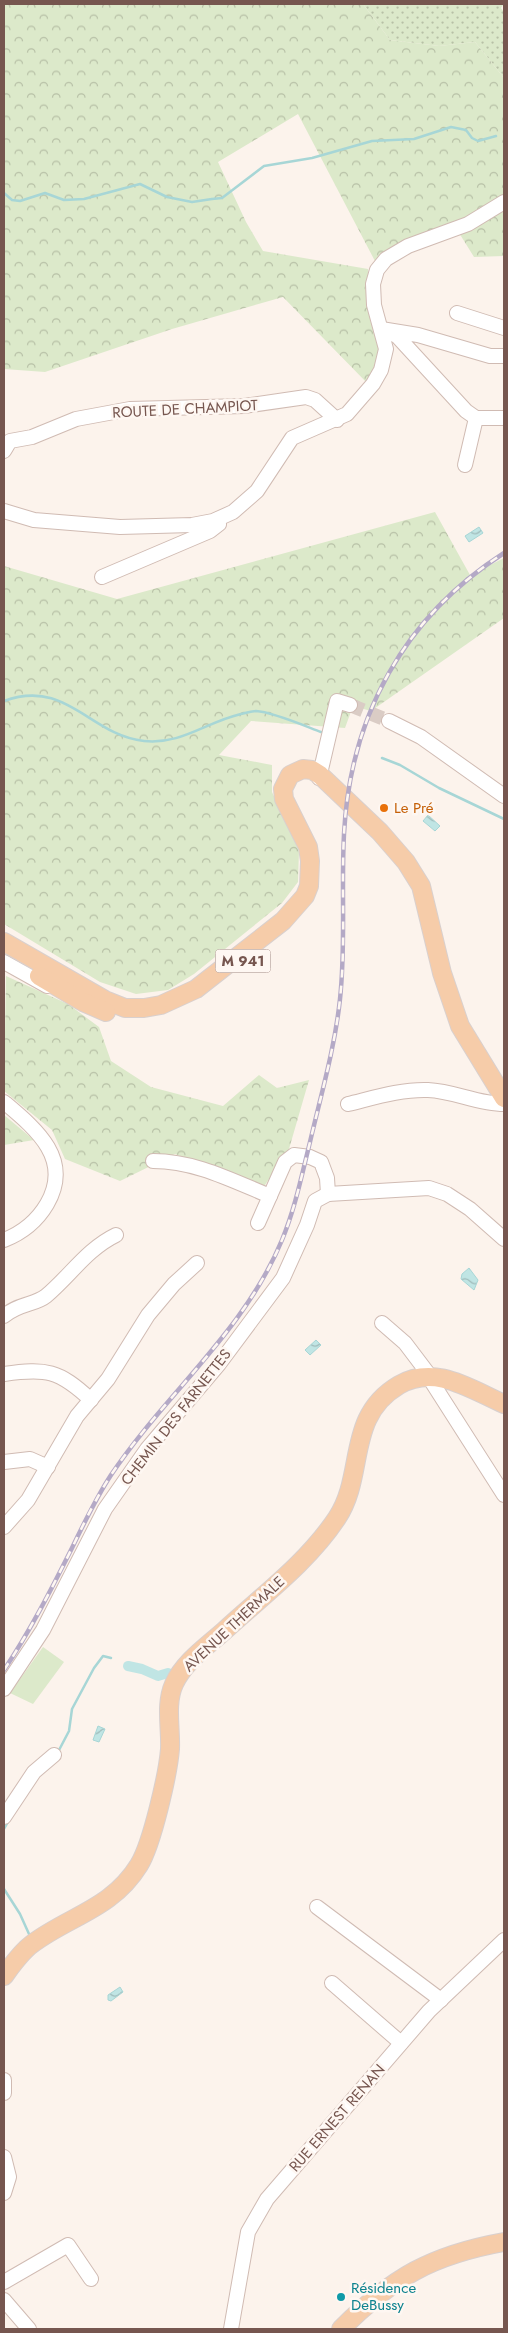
<svg xmlns="http://www.w3.org/2000/svg" width="508" height="2333" font-family="Jost,sans-serif">
  <style>
    .grass { fill: url(#grass-dots) }
    .forest { fill: url(#forest-crowns) }
    .pitch { fill: #dce9ca }
    .water { fill: url(#water-waves); stroke: #a7d6d6 }
    .lines { fill: none; stroke-linecap: round; stroke-linejoin: round }
    .stream { stroke: #a7d6d6; stroke-width: 2.5 }
    .canal { stroke: #c0e5e4; stroke-width: 10 }
    .minor-tunnel { stroke: #daccc5; stroke-width: 14; stroke-dasharray: 14 7; stroke-linecap: butt }
    .minor-casing { stroke: #d0bbb3; stroke-width: 16 }
    .major-casing { stroke: #d9d0ce; stroke-width: 20 }
    .minor { stroke: #fff; stroke-width: 14 }
    .major { stroke: #f6cca9; stroke-width: 18 }
    .rail-casing { stroke: #b4a9c6; stroke-width: 4.5 }
    .rail { stroke: #fef7f2; stroke-width: 2.5; stroke-dasharray: 8; stroke-linecap: butt }
    .food-dot { fill: #e8710a; stroke: #fef7f2; stroke-width: 2 }
    .culture-dot { fill: #0f9aa8; stroke: #fef7f2; stroke-width: 2 }
    .labels { text-anchor: middle; dominant-baseline: central; stroke-width: 5; stroke-linejoin: round; paint-order: stroke }
    .shield { fill: #fef7f2; stroke: #9f8680; stroke-width: 1 }
    .shield-label { font-size: 14px; font-weight: bold; fill: #76564f }
    .street-label { font-size: 15px; fill: #76564f; stroke: #fef7f2 }
    .food-label { font-size: 15px; fill: #c56008; stroke: #fef7f2; text-anchor: start }
    .culture-label { font-size: 15px; fill: #0d838f; stroke: #fef7f2; text-anchor: start }
  </style>
  <defs>
    <pattern id="grass-dots" width="8" height="8" patternUnits="userSpaceOnUse" patternTransform="scale(1.25)"><rect width="8" height="8" fill="#dce9ca"/><path d="M2 2h.1M6 6h.1" fill="none" stroke="#b7c0a6" stroke-width="1.8" stroke-linecap="round"/></pattern>
    <pattern id="forest-crowns" width="20" height="18" patternUnits="userSpaceOnUse" patternTransform="scale(1.25)"><rect width="20" height="18" fill="#dce9ca"/><path d="M2 6a3 3 0 1 1 6 0M12 15a3 3 0 1 1 6 0" fill="none" stroke="#b7c0a6"/></pattern>
    <pattern id="water-waves" width="16" height="10" patternUnits="userSpaceOnUse" patternTransform="scale(1.25)"><rect width="16" height="10" fill="#c0e5e4"/><path d="M0 5q4-4 8 0t8 0" fill="none" stroke="#a1bcbb"/></pattern>
  </defs>
  <rect width="100%" height="100%" fill="#fcf3ec"/>
  <path class="grass" d="M 363,4 L 504,4 L 501,8 L 504,12 L 504,78 L 475,42 L 439,46 L 390,40 Z"/>
  <g class="forest">
    <path d="M 4,4 L 363,4 L 390,40 L 439,46 L 475,42 L 504,78 L 504,256 L 474,257 L 456,228 L 376,263 L 298,114 L 218,162 L 246,222 L 263,251 L 368,269 L 370,303 L 384,353 L 369,385 L 283,297 L 172,329 L 45,372 L 4,369 Z"/>
    <path d="M 435,512 L 470,575 L 504,558 L 504,618 L 371,711 L 353,706 L 345,728 L 251,721 L 219,755 L 272,765 L 272,792 L 299,851 L 298,882 L 282,903 L 194,974 L 168,990 L 136,994 L 100,982 L 4,924 L 4,566 L 117,599 Z"/>
    <path d="M 6,976 L 68,1004 L 99,1027 L 111,1061 L 151,1087 L 223,1106 L 259,1075 L 277,1088 L 309,1080 L 289,1149 L 263,1188 L 175,1154 L 120,1181 L 65,1159 L 52,1130 L 4,1091 Z"/>
    <path d="M 4,1115 L 34,1140 L 4,1145 Z"/>
  </g>
  <path class="pitch" d="M 43,1647 L 64,1662 L 33,1704 L 10,1693 Z"/>
  <g class="water">
    <path d="M 479,527 L 483,533 L 469,542 L 465,536 Z"/>
    <path d="M 428,815 L 440,826 L 435,831 L 423,821 Z"/>
    <path d="M 469,1268 L 478,1280 L 474,1290 L 461,1279 L 462,1274 Z"/>
    <path d="M 316,1340 L 321,1345 L 310,1355 L 305,1350 Z"/>
    <path d="M 98,1726 L 105,1729 L 99,1742 L 93,1740 Z"/>
    <path d="M 120,1987 L 123,1992 L 111,2001 L 108,2000 L 108,1995 Z"/>
  </g>
  <g class="lines">
    <g class="stream">
      <path d="M 4,193 L 12,200 L 20,201 L 45,193 L 64,200 L 84,199 L 140,184 L 167,197 L 192,202 L 212,199 L 222,198 L 264,166 L 312,158 L 372,141 L 414,139 L 451,127 L 466,130 L 472,138 L 478,141 L 496,136"/>
      <path d="M 4,701 C 67,678 89,735 144,741 C 181,745 206,722 241,714 C 246,713 252,711 256,711 C 273,712 305,726 321,732"/>
      <path d="M 382,758 L 400,765 L 439,788 L 504,819"/>
      <path d="M 58,1752 L 69,1731 L 72,1709 L 94,1668 L 103,1656 L 111,1658"/>
      <path d="M 4,1829 L 9,1820"/>
      <path d="M 4,1889 L 20,1914 L 29,1934"/>
    </g>
    <path class="canal" d="M 128,1666 L 142,1669 L 158,1676 L 168,1673"/>
    <path class="minor-tunnel" d="M 350,705 L 389,721"/>
    <defs>
      <g id="minor">
        <path d="M 457,313 L 504,328"/>
        <path d="M 504,356 L 490,356 L 418,335 L 381,329 L 397,336 L 466,411 L 476,418 L 504,418"/>
        <path d="M 4,451 L 10,441 L 32,437 L 76,419 L 130,409 L 244,406 L 306,397 L 315,400 L 337,420"/>
        <path d="M 465,465 L 476,418"/>
        <path d="M 4,511 L 34,520 L 120,527 L 192,525 L 213,521 L 233,512 L 257,491 L 292,438 L 347,414 L 373,384 L 381,370 L 386,349 L 374,305 L 373,284 L 377,270 L 386,259 L 408,246 L 468,224 L 504,202"/>
        <path d="M 102,577 L 210,531 L 219,524 L 218,519"/>
        <path d="M 389,721 L 421,737 L 504,796"/>
        <path d="M 319,778 L 337,701 L 350,705"/>
        <path d="M 4,962 L 47,986"/>
        <path d="M 4,1102 C 36,1129 73,1159 47,1204 C 37,1221 22,1233 4,1240"/>
        <path d="M 348,1104 C 373,1098 401,1089 428,1090 C 454,1091 478,1104 504,1104"/>
        <path d="M 153,1161 C 195,1161 231,1180 270,1196"/>
        <path d="M 258,1223 L 285,1162 L 294,1155 L 310,1157 L 321,1162 L 327,1178 L 328,1194"/>
        <path d="M 4,1316 C 19,1303 35,1305 46,1296 C 70,1276 87,1249 116,1235"/>
        <path d="M 382,1323 L 405,1343 L 430,1376"/>
        <path d="M 4,1374 C 46,1368 59,1370 91,1400"/>
        <path d="M 428,1376 L 504,1495"/>
        <path d="M 4,1462 L 30,1459 L 48,1467"/>
        <path d="M 4,1527 L 28,1500 L 77,1416 L 108,1379 L 148,1315 L 174,1284 L 197,1263"/>
        <path d="M 4,1689 L 43,1630 L 105,1509 L 147,1449 L 219,1364 L 283,1278 L 307,1225 L 315,1201 L 328,1194 L 429,1188 L 447,1194 L 470,1209 L 504,1239"/>
        <path d="M 4,1817 L 34,1772 L 54,1755"/>
        <path d="M 317,1907 L 441,2000"/>
        <path d="M 332,1983 L 401,2043"/>
        <path d="M 4,2080 L 4,2093"/>
        <path d="M 4,2157 L 9,2177 L 4,2193"/>
        <path d="M 4,2282 L 68,2245 L 91,2279"/>
        <path d="M 4,2300 L 29,2329"/>
        <path d="M 231,2329 L 248,2232 L 267,2199 L 429,2011 L 504,1940"/>
      </g>
      <g id="major">
        <path d="M 4,942 L 105,1000 L 125,1008 L 144,1008 L 161,1005 L 196,989 L 283,921 L 305,896 L 309,886 L 310,861 L 308,847 L 284,799 L 283,789 L 290,775 L 303,769 L 312,770 L 320,775 L 380,832 L 406,862 L 421,886 L 442,973 L 460,1026 L 504,1098"/>
        <path d="M 39,976 L 83,1002 L 106,1012"/>
        <path d="M 4,1976 C 12,1965 21,1952 32,1944 C 69,1916 112,1909 139,1865 C 152,1844 168,1774 170,1749 C 171,1728 165,1704 174,1684 C 184,1662 206,1647 224,1631 C 263,1595 307,1563 337,1518 C 366,1474 345,1417 399,1385 C 435,1364 470,1389 504,1404"/>
        <path d="M 341,2329 C 393,2277 432,2255 504,2242"/>
      </g>
    </defs>
    <use href="#minor" class="minor-casing"/>
    <use href="#major" class="major-casing"/>
    <use href="#minor" class="minor"/>
    <use href="#major" class="major"/>
    <defs>
      <path id="rail" d="M 4,1670 C 30,1631 51,1590 72,1548 C 84,1523 96,1498 111,1475 C 165,1394 244,1332 282,1240 C 295,1209 302,1174 310,1142 C 321,1095 335,1047 340,999 C 346,944 341,889 344,834 C 350,716 404,617 504,553"/>
    </defs>
    <use href="#rail" class="rail-casing"/>
    <use href="#rail" class="rail"/>
  </g>
  <circle class="food-dot" cx="384" cy="808" r="5"/>
  <circle class="culture-dot" cx="341" cy="2297" r="5"/>
  <g class="labels">
    <rect class="shield" x="215.5" y="949.5" width="55" height="23" rx="4"/>
    <g class="shield-label">
      <text x="243" y="961">M 941</text>
    </g>
    <g class="street-label">
      <text transform="translate(185 409) rotate(-3)">ROUTE DE CHAMPIOT</text>
      <text transform="translate(176 1417) rotate(-52)">CHEMIN DES FARNETTES</text>
      <text transform="translate(234 1624) rotate(-43)">AVENUE THERMALE</text>
      <text transform="translate(337 2118) rotate(-49)">RUE ERNEST RENAN</text>
    </g>
    <g class="food-label">
      <text x="394" y="808">Le Pré</text>
    </g>
    <g class="culture-label">
      <text x="351" y="2288">Résidence<tspan x="351" dy="17">DeBussy</tspan></text>
    </g>
  </g>
  <rect width="508" height="2333" fill="none" stroke="#76564f" stroke-width="10"/>
</svg>
